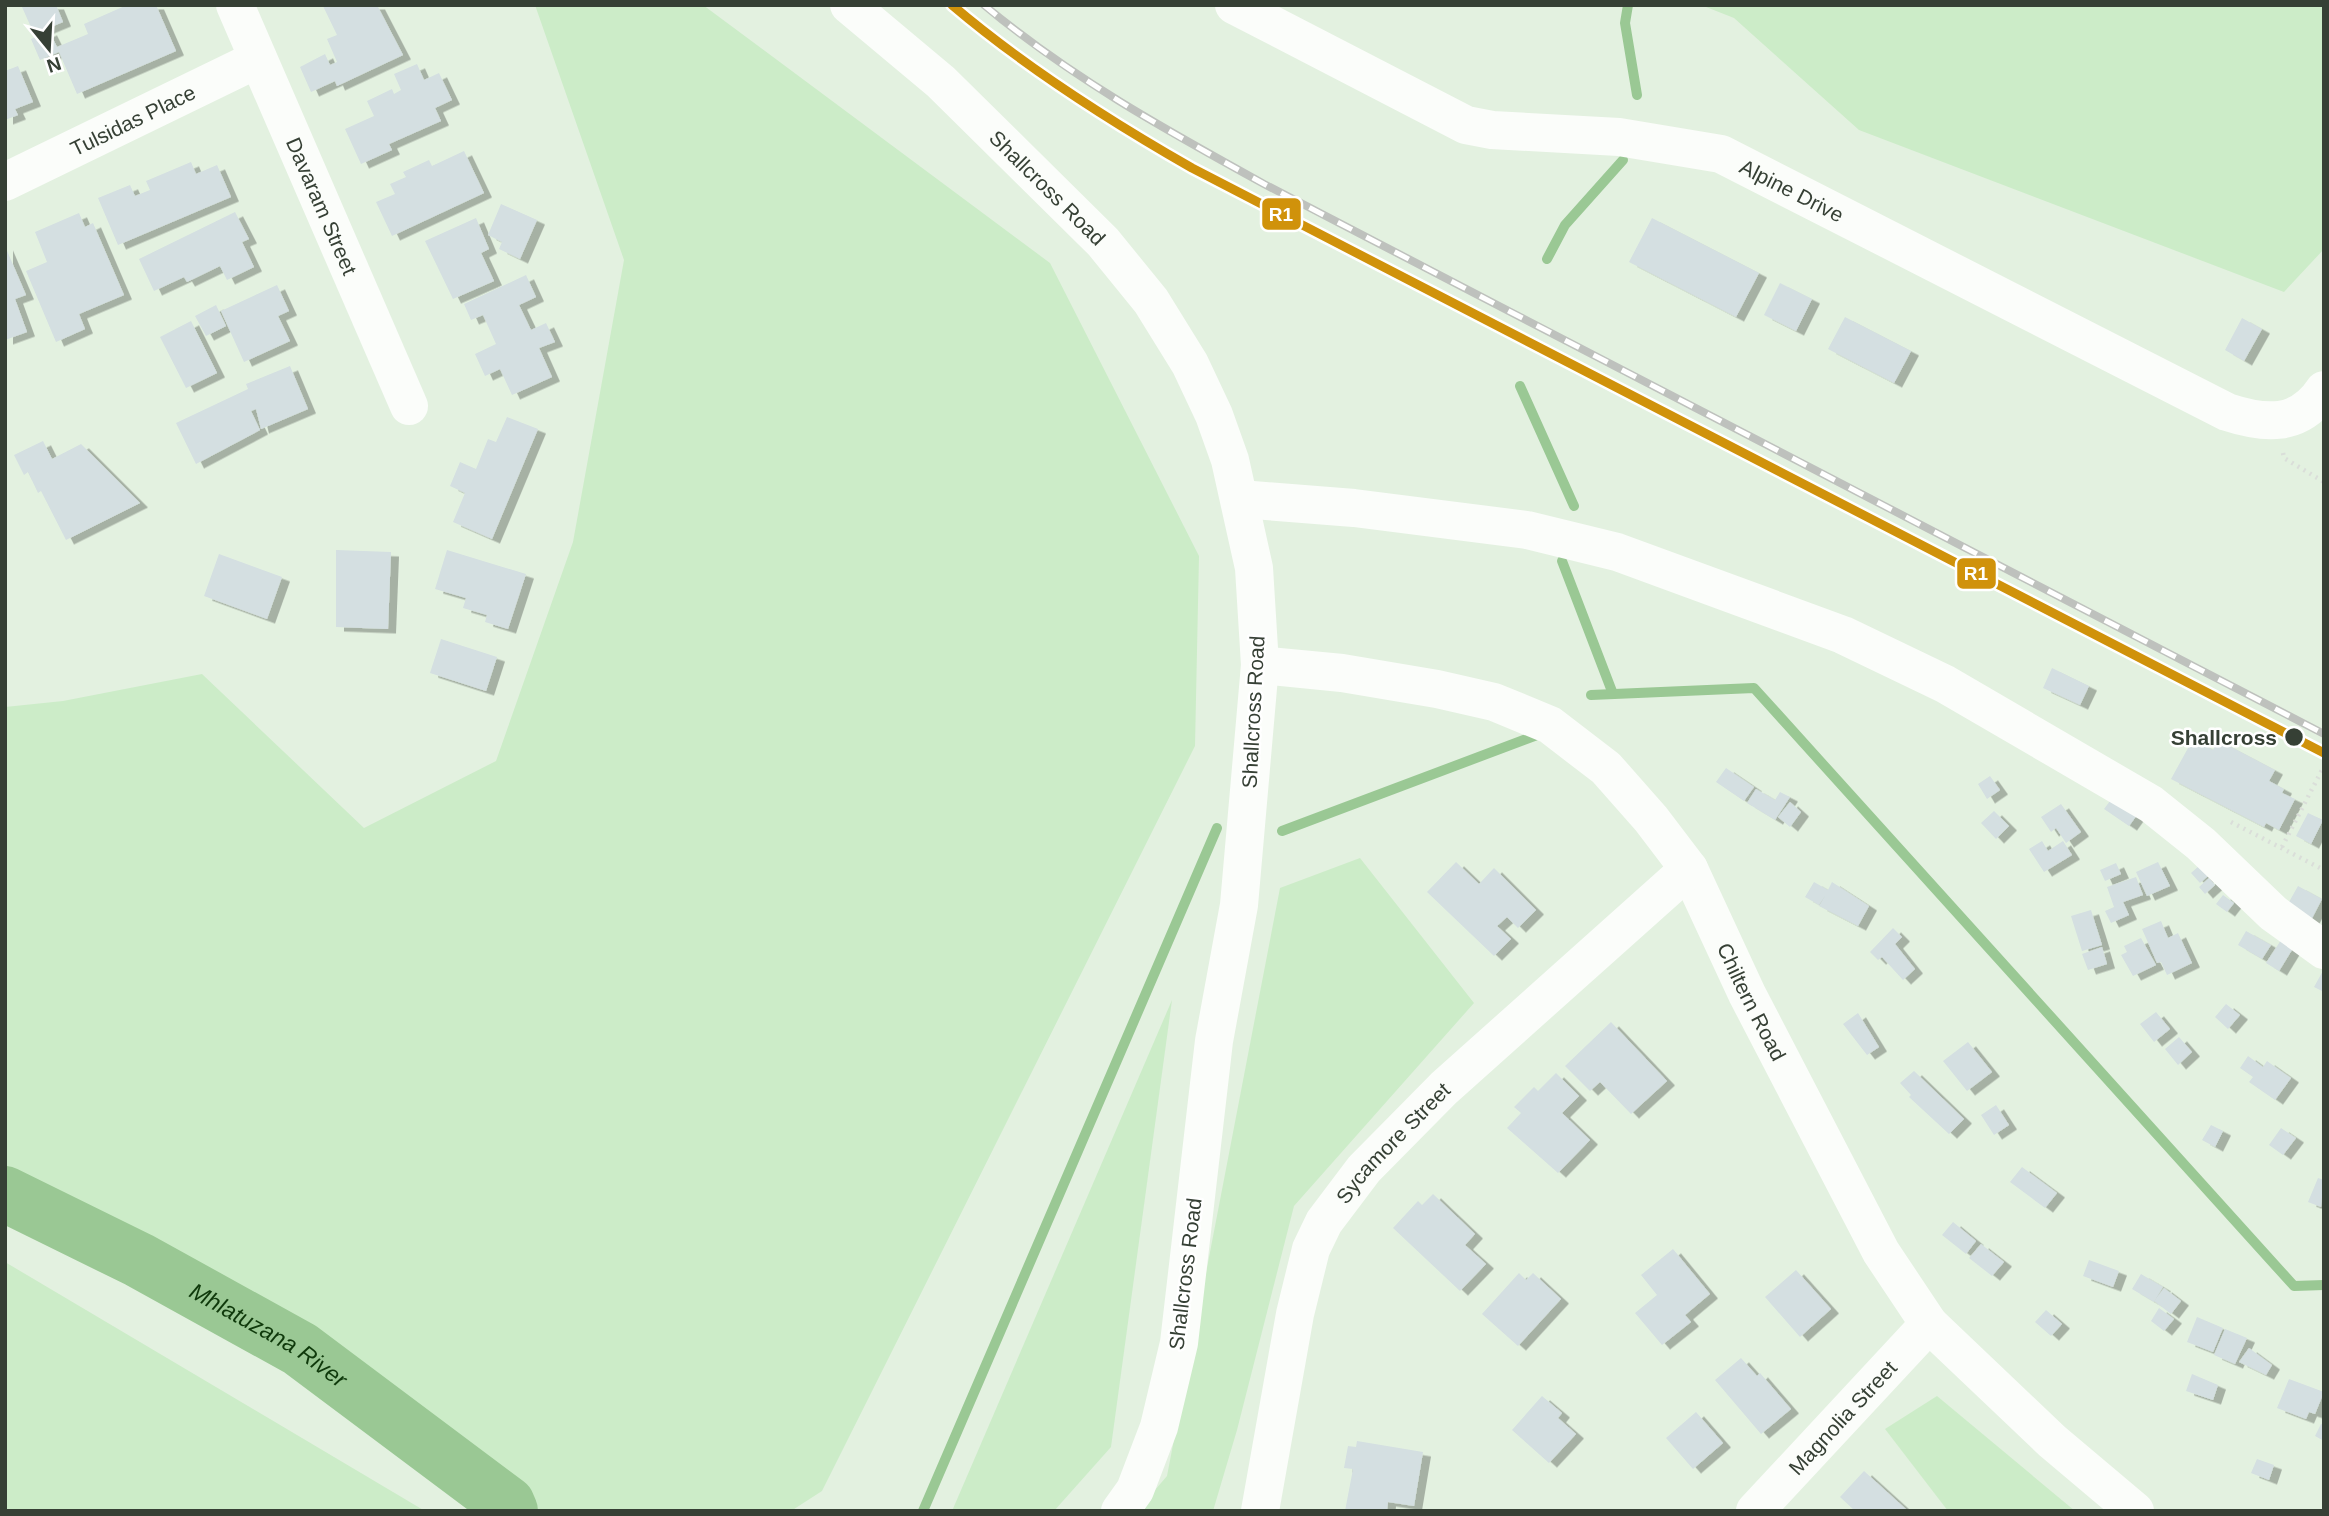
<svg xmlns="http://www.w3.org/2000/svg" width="2329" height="1516" font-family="Arial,sans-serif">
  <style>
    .green { fill: #ccecc8 }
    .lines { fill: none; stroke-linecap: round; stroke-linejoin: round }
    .stream { stroke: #9ac894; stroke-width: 10 }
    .river { stroke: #9ac894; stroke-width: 56 }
    .building { fill: #d4dfe1; filter: url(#shadow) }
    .path { stroke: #daded9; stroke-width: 4.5; stroke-dasharray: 2 5; stroke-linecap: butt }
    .minor { stroke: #fbfdfa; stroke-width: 38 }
    .rail-casing { stroke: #bec1bd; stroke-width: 8 }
    .rail { stroke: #fff; stroke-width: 5; stroke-dasharray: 16; stroke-linecap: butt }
    .rail-1-casing { stroke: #fff; stroke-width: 14 }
    .rail-1 { stroke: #d0920b; stroke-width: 9 }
    .stop-dot { fill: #364035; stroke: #fff; stroke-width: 2.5 }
    .labels { text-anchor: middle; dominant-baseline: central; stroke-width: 5; stroke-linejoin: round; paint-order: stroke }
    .street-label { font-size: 21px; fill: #364035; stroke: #fff }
    .stop-label { font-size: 21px; font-weight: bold; fill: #364035; stroke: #fff; text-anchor: end }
    .water-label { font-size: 23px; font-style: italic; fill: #0f390b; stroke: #fff }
    .line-badge { stroke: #fff; stroke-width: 2.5 }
    .badge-label { font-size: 19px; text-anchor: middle; font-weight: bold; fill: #fff }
  </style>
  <defs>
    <filter id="shadow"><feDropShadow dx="8" dy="4.5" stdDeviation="0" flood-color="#0004"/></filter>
  </defs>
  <rect width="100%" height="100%" fill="#e3f1e0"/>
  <g class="green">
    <path d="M 535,5 L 703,5 L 1050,263 L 1199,556 L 1195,746 L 822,1491 L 791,1511 L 515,1511 L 5,1175 L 5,707 L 63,701 L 202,674 L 364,828 L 496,761 L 573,542 L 624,260 Z"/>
    <path d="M 1701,5 L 2324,5 L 2324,249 L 2284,292 L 1859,130 L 1734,18 Z"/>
    <path d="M 1360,858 L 1474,1003 L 1294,1206 L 1237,1430 L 1213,1511 L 1137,1511 L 1167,1476 L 1280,888 Z"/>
    <path d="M 1172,1000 L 1111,1447 L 1054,1511 L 952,1511 Z"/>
    <path d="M 5,1262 L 425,1511 L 5,1511 Z"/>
    <path d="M 1937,1396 L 2075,1511 L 1948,1511 L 1885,1429 Z"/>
  </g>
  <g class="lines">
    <g class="stream">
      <path d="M 1628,5 L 1625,23 L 1637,95"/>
      <path d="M 1547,259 L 1565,225 L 1623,160"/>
      <path d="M 1520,386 L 1574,506"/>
      <path d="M 1562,561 L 1613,694"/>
      <path d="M 1591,695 L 1754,688 L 2294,1286 L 2324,1285"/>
      <path d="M 1282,831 L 1537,735"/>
      <path d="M 923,1511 L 1217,828"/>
    </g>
    <path class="river" id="s1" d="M 5,1194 L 139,1260 L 300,1349 L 507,1504 L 510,1511"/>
  </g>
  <g class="building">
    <path d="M 26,5 L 56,5 L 63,22 L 34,34 L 22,7 Z"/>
    <path d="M 127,5 L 156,5 L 176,51 L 77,94 L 59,52 L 40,60 L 31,39 L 49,31 L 57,47 L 88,34 L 84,24 Z"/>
    <path d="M 377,5 L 403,55 L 337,86 L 335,81 L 311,92 L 300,67 L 325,54 L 330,65 L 337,62 L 327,39 L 337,35 L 323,6 Z"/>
    <path d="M 417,64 L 424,80 L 439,73 L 452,100 L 435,108 L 441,121 L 389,144 L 392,150 L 361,164 L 345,129 L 374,116 L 367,101 L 392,89 L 394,94 L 401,90 L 394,74 Z"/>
    <path d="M 18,66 L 33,102 L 15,109 L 18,115 L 5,120 L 5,71 Z"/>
    <path d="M 464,151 L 484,193 L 392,236 L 376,202 L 395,194 L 390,184 L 406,177 L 403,172 L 429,160 L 432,166 Z"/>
    <path d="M 191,162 L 196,174 L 217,165 L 231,197 L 118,245 L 98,198 L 130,185 L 135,196 L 150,190 L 146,181 Z"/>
    <path d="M 501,204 L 537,220 L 520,259 L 499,249 L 502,242 L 488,235 Z"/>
    <path d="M 235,212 L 249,239 L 242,242 L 254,267 L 227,280 L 220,266 L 187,282 L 184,277 L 154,291 L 139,259 Z"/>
    <path d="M 79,213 L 85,227 L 93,223 L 124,295 L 79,314 L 85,329 L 56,342 L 26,271 L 47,262 L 35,232 Z"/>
    <path d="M 476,218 L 489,249 L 481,253 L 494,281 L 453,299 L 425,241 Z"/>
    <path d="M 1652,218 L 1759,273 L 1736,317 L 1629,262 Z"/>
    <path d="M 5,246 L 26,295 L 15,299 L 27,332 L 5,340 Z"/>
    <path d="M 526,275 L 536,297 L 519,305 L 531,330 L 546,323 L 555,342 L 539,348 L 552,377 L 512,395 L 500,369 L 485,376 L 475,354 L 496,344 L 483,315 L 471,320 L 464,304 Z"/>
    <path d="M 1780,283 L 1812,299 L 1796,331 L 1764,315 Z"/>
    <path d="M 277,285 L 289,311 L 278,316 L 290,341 L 244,362 L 221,311 Z"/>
    <path d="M 216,305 L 226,326 L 206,336 L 195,316 Z"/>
    <path d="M 1845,317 L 1911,351 L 1894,383 L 1828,349 Z"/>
    <path d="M 2242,318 L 2262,329 L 2244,361 L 2225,350 Z"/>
    <path d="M 191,321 L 217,373 L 186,388 L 160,337 Z"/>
    <path d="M 290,366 L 308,409 L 261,429 L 256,409 L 251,411 L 260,430 L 196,464 L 176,423 L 248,389 L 246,384 Z"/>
    <path d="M 507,417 L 538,429 L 492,539 L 453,522 L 465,493 L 450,486 L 460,462 L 476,469 L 488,439 L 496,442 Z"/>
    <path d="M 43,441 L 52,459 L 81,444 L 140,503 L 66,540 L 41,491 L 38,493 L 28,472 L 24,475 L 14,455 Z"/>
    <path d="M 336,550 L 391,552 L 388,629 L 336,627 Z"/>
    <path d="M 447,550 L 526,574 L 508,629 L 485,622 L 487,615 L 463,608 L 466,598 L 435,589 Z"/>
    <path d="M 219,554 L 282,577 L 267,619 L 204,596 Z"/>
    <path d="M 441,639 L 497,657 L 486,691 L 430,673 Z"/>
    <path d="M 2052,668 L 2089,686 L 2080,705 L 2043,688 Z"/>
    <path d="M 2193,739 L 2213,750 L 2218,740 L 2275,770 L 2269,781 L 2284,789 L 2282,793 L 2295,799 L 2279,830 L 2266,823 L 2264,827 L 2171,779 Z"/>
    <path d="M 1726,768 L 1754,787 L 1744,801 L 1716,782 Z"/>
    <path d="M 1990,776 L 2000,790 L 1987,799 L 1978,784 Z"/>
    <path d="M 1756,789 L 1775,800 L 1780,792 L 1790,797 L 1775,820 L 1747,803 Z"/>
    <path d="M 2113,797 L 2137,815 L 2129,826 L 2104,809 Z"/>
    <path d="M 1790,802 L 1801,812 L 1790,827 L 1778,817 Z"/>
    <path d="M 2061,804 L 2081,832 L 2066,843 L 2056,828 L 2051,832 L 2041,817 Z"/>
    <path d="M 1994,811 L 2009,826 L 1996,839 L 1981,823 Z"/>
    <path d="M 2308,813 L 2323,820 L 2311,844 L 2296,836 Z"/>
    <path d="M 2042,841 L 2048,851 L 2063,841 L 2072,855 L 2044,872 L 2029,849 Z"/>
    <path d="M 1456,862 L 1479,884 L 1494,868 L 1536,910 L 1518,928 L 1507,917 L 1497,926 L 1511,939 L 1494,956 L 1427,892 Z"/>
    <path d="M 2158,862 L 2170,886 L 2147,896 L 2136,872 Z"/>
    <path d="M 2116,863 L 2121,874 L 2105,881 L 2100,870 Z"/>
    <path d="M 2199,866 L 2208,876 L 2200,883 L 2191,873 Z"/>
    <path d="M 2136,877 L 2143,895 L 2123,902 L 2129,915 L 2111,923 L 2105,911 L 2114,907 L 2107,887 Z"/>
    <path d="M 2209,878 L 2215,885 L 2205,894 L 2199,887 Z"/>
    <path d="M 1814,882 L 1828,890 L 1832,882 L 1869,906 L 1858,926 L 1819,906 L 1825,896 L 1819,905 L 1805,897 Z"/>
    <path d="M 2298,886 L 2322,899 L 2309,924 L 2284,911 Z"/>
    <path d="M 2223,895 L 2234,903 L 2227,912 L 2216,904 Z"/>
    <path d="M 2091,910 L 2102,945 L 2082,951 L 2071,916 Z"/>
    <path d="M 2161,921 L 2168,938 L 2178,933 L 2192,963 L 2167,975 L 2161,962 L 2157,963 L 2142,929 Z"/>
    <path d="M 1893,928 L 1902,937 L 1895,944 L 1915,969 L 1903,980 L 1882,957 L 1878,960 L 1870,952 Z"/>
    <path d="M 2246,931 L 2271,945 L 2262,959 L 2238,945 Z"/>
    <path d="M 2283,937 L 2295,945 L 2279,971 L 2266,963 Z"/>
    <path d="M 2141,938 L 2156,965 L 2133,976 L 2121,955 L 2127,952 L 2124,946 Z"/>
    <path d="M 2102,947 L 2107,964 L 2088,970 L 2082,954 Z"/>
    <path d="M 2324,969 L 2324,992 L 2314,987 Z"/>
    <path d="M 2226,1004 L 2240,1015 L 2228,1029 L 2215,1017 Z"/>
    <path d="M 2156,1012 L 2170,1029 L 2154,1042 L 2140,1024 Z"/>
    <path d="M 1858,1013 L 1879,1047 L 1867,1055 L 1843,1024 Z"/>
    <path d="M 1611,1022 L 1667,1081 L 1631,1114 L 1600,1082 L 1590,1091 L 1565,1066 Z"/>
    <path d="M 2179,1037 L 2192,1052 L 2178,1065 L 2165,1049 Z"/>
    <path d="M 1968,1042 L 1992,1072 L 1967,1091 L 1943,1061 Z"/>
    <path d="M 2248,1056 L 2263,1067 L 2267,1061 L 2291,1078 L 2275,1100 L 2249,1082 L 2253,1077 L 2240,1068 Z"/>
    <path d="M 1914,1071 L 1964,1119 L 1949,1134 L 1909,1097 L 1911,1095 L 1900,1083 Z"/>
    <path d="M 1556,1073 L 1579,1096 L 1562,1113 L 1590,1140 L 1558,1173 L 1507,1128 L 1521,1113 L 1514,1107 L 1534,1087 L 1538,1091 Z"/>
    <path d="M 1996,1105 L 2009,1125 L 1994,1135 L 1981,1115 Z"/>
    <path d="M 2211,1125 L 2223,1131 L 2215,1147 L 2202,1140 Z"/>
    <path d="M 2281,1128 L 2296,1138 L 2283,1155 L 2269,1145 Z"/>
    <path d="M 2022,1167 L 2057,1193 L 2045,1208 L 2010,1182 Z"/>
    <path d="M 2318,1178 L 2324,1180 L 2321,1207 L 2308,1202 Z"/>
    <path d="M 1433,1194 L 1475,1234 L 1465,1245 L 1486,1264 L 1460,1291 L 1393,1228 L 1418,1201 L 1422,1205 Z"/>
    <path d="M 1953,1222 L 1976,1241 L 1966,1254 L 1942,1235 Z"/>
    <path d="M 1981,1244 L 2004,1262 L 1992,1276 L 1969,1258 Z"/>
    <path d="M 1673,1249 L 1710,1294 L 1685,1315 L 1691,1322 L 1662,1345 L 1635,1313 L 1657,1295 L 1641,1275 Z"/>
    <path d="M 2089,1260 L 2119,1271 L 2113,1287 L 2083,1276 Z"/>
    <path d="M 1796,1270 L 1831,1309 L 1800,1337 L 1765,1297 Z"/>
    <path d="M 1519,1273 L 1526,1280 L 1533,1273 L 1561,1299 L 1518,1346 L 1482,1314 Z"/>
    <path d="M 2141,1274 L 2163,1287 L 2154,1302 L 2132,1289 Z"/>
    <path d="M 2164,1288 L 2181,1301 L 2171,1314 L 2154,1301 Z"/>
    <path d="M 2159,1308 L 2174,1319 L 2164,1331 L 2151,1321 Z"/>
    <path d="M 2046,1310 L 2062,1324 L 2051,1336 L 2035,1322 Z"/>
    <path d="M 2197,1317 L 2223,1328 L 2213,1352 L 2187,1342 Z"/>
    <path d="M 2225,1329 L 2247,1338 L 2235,1364 L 2214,1355 Z"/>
    <path d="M 2249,1348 L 2272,1365 L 2266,1375 L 2239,1362 Z"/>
    <path d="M 1741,1358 L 1757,1376 L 1760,1373 L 1791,1409 L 1761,1434 L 1715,1380 Z"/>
    <path d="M 2192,1374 L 2218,1385 L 2213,1400 L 2186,1391 Z"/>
    <path d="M 2289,1379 L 2324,1392 L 2315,1414 L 2309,1412 L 2306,1419 L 2277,1408 Z"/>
    <path d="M 1542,1396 L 1562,1413 L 1558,1418 L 1576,1434 L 1549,1463 L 1512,1430 Z"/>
    <path d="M 1696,1412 L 1723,1443 L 1693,1469 L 1666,1438 Z"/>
    <path d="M 2321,1424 L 2324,1425 L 2324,1441 L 2315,1436 Z"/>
    <path d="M 1357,1441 L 1423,1452 L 1414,1506 L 1388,1502 L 1387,1511 L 1345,1511 L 1353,1469 L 1344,1468 L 1348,1446 L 1356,1447 Z"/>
    <path d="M 2257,1459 L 2274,1465 L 2269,1480 L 2251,1473 Z"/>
    <path d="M 1864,1471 L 1908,1511 L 1855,1511 L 1840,1497 Z"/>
  </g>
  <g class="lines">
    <g class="path">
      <path d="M 2283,453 L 2284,458 L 2324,482"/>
      <path d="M 2231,822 L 2324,870"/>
      <path d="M 2282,847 L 2324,766"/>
    </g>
    <g class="minor">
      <path id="s2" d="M 235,5 L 409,406"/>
      <path id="s3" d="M 849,5 L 941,82 L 1103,242 L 1151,301 L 1190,364 L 1214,415 L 1230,460 L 1254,568 L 1260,665 L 1239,905 L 1214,1041 L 1179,1343 L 1159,1427 L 1135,1490 L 1120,1511"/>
      <path id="s4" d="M 1234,5 L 1466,125 L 1492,130 L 1619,137 L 1721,154 L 2227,412 C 2264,424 2299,428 2324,390"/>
      <path id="s5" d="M 5,182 L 258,59"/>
      <path d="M 1240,499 L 1354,508 L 1527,530 L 1617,552 L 1843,635 L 1945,684 L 2151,804 L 2201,844 L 2273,913 L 2324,950"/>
      <path id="s6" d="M 1260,665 L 1342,673 L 1437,689 L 1494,702 L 1550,725 L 1606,768 L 1651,819 L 1689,869 L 1747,994 L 1881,1252 L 1929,1324 L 2052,1441 L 2135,1511"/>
      <path id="s7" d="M 1260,1511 L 1295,1314 L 1311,1249 L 1324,1222 L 1364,1169 L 1444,1088 L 1689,869"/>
      <path id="s8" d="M 1755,1511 L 1929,1324"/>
    </g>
    <defs>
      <path id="rail" d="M 984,5 C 1070,77 1166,130 1264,184 L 2324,734"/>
    </defs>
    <use href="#rail" class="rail-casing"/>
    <use href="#rail" class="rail"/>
    <defs>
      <path id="rail-1" d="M 952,5 C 1026,68 1108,120 1192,168 L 2324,753"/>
    </defs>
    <use href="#rail-1" class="rail-1-casing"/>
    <use href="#rail-1" class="rail-1"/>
  </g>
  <circle class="stop-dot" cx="2294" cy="737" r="10"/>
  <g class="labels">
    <g class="street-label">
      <text stroke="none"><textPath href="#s5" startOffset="142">Tulsidas Place</textPath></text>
      <text stroke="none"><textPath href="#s3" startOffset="270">Shallcross Road</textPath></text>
      <text stroke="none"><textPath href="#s4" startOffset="598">Alpine Drive</textPath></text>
      <text stroke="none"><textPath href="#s2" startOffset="219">Davaram Street</textPath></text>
      <text transform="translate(1253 712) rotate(-87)">Shallcross Road</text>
      <text stroke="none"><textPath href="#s6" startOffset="646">Chiltern Road</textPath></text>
      <text stroke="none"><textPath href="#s7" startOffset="402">Sycamore Street</textPath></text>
      <text transform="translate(1185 1274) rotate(-83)">Shallcross Road</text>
      <text stroke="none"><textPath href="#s8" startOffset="128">Magnolia Street</textPath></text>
    </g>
    <g class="stop-label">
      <text x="2277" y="737">Shallcross</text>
    </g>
    <g class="water-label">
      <text stroke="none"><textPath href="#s1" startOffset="299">Mhlatuzana River</textPath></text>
    </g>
  </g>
  <g class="line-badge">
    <rect x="1261" y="197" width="41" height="34" rx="7" fill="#d0920b"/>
    <rect x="1956" y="557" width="41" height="33" rx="7" fill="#d0920b"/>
  </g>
  <g class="badge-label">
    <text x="1281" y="221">R1</text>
    <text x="1976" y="580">R1</text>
  </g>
  <rect width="2329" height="1516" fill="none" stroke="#364035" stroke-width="14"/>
  <g transform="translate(49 49) rotate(162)" stroke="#ffffff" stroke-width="5" paint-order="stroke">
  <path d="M0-5L12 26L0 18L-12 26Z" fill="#364035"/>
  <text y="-10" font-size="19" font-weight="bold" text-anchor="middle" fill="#364035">N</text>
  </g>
</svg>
